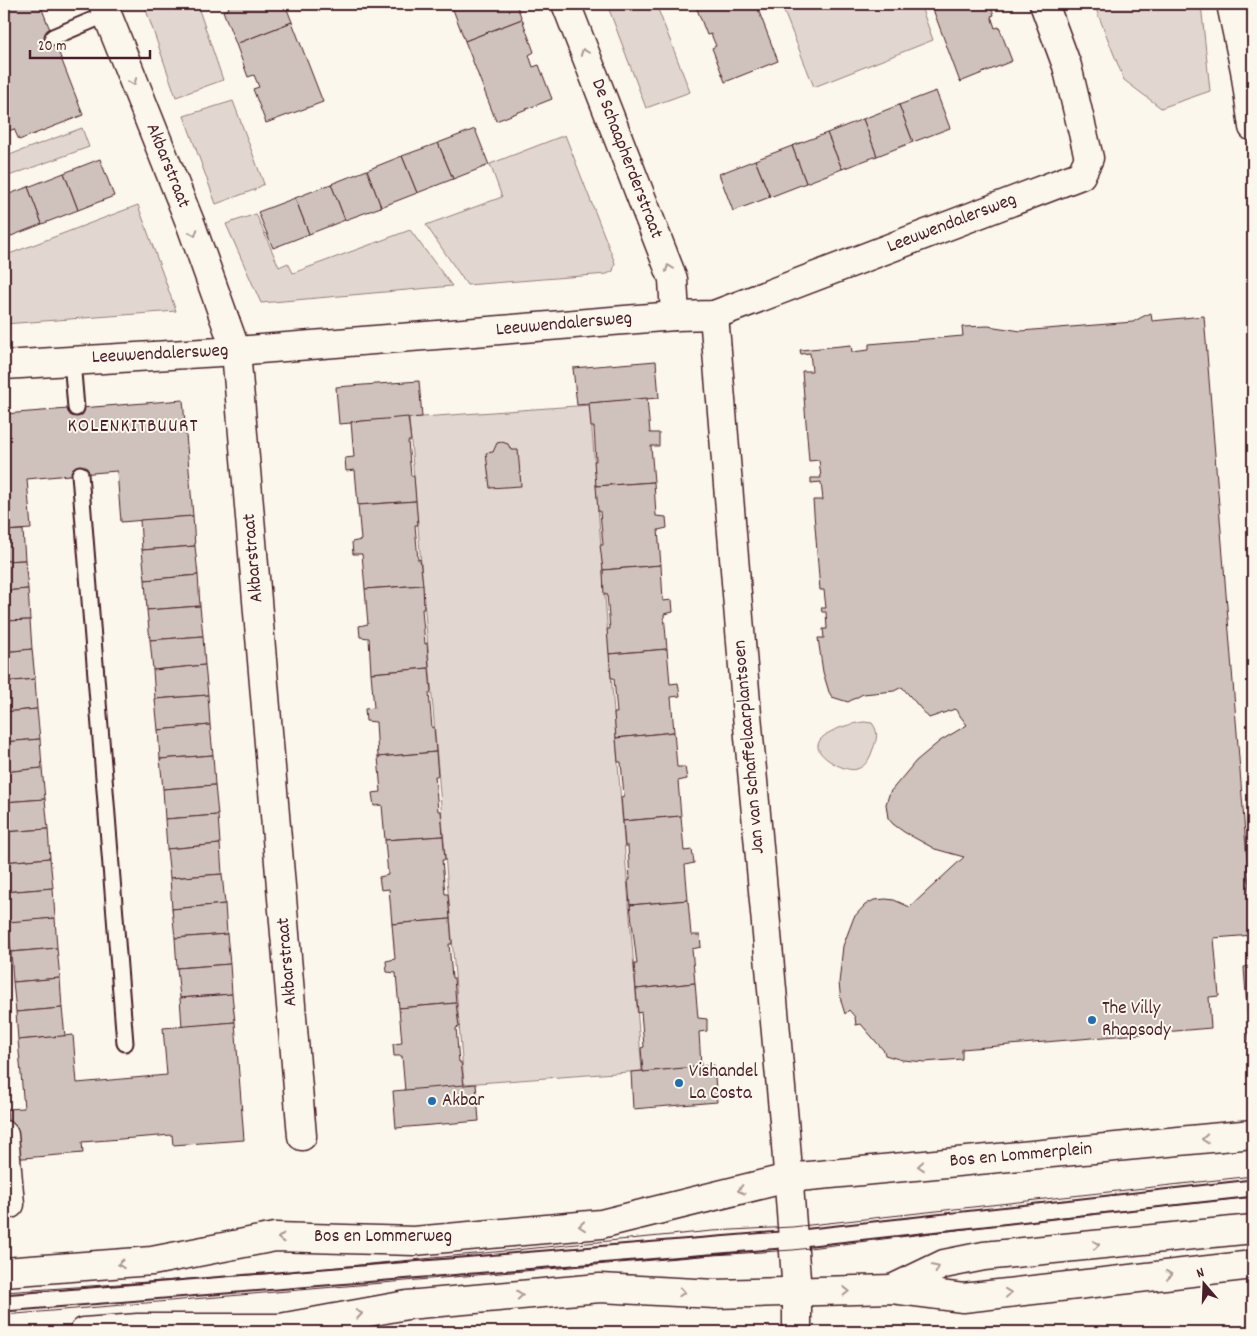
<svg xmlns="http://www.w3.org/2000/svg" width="1257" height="1336" font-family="Dekko,sans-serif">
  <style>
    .green { fill: #e2d7d0; stroke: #967b7e }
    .building { fill: #cfc2bc; stroke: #4a1f2b }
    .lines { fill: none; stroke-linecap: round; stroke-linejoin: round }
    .lane-casing { stroke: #4a1f2b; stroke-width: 19 }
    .street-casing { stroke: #4a1f2b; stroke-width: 31 }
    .secondary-casing { stroke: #4a1f2b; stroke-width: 31 }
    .highway-casing { stroke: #4a1f2b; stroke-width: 31 }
    .lane { stroke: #fbf7ec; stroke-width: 15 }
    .street { stroke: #fbf7ec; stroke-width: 28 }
    .secondary { stroke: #fbf7ec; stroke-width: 28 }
    .highway { stroke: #fbf7ec; stroke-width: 28 }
    .tram { stroke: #4a1f2b; stroke-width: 1 }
    .oneway { stroke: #ab9695 }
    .poi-dot { fill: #1f6fb2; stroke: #fbf7ec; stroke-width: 2 }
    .labels { text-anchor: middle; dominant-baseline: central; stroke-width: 4; stroke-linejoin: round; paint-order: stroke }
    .street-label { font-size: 19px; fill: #4a1f2b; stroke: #fbf7ec }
    .poi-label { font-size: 19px; fill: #4a1f2b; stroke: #fbf7ec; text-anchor: start }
    .neighbourhood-label { font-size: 20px; letter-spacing: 1px; fill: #4a1f2b; stroke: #fbf7ec }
  </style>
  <rect width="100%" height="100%" fill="#fbf7ec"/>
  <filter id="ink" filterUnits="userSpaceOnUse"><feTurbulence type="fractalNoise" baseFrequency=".02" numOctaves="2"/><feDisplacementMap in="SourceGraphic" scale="10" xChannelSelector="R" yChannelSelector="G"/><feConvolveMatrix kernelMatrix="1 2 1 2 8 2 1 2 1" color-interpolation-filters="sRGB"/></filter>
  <g filter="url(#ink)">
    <g class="green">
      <path d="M 144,4 L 197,4 L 223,80 L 176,97 Z"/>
      <path d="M 607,4 L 656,4 L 690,92 L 646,108 Z"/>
      <path d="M 781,4 L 920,4 L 933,40 L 814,87 Z"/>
      <path d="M 1094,4 L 1201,4 L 1210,91 L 1161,108 L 1124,80 Z"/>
      <path d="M 233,101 L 264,184 L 254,190 L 216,204 L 184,116 Z"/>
      <path d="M 82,128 L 89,147 L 6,177 L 4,171 L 4,157 Z"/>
      <path d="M 565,135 L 615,263 L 613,271 L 607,274 L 467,285 L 426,225 L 502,197 L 490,164 Z"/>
      <path d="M 138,205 L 176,311 L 4,324 L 4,256 Z"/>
      <path d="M 256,214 L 279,267 L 288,263 L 293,273 L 410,230 L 452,286 L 261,303 L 226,224 Z"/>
      <path d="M 590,405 L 642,1071 L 464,1084 L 409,418 Z"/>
      <path d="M 864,722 L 872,723 C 879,732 877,739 873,749 C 870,757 867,766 857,769 C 847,773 816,757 818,745 C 820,731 853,723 864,722 Z"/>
    </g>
    <g class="building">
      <path d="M 4,4 L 40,4 L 83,115 L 19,140 L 14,129 L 4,133 Z"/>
      <path d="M 227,4 L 285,4 L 292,22 L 236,44 L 223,11 L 229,9 Z"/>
      <path d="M 451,4 L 516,4 L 522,19 L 465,41 Z"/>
      <path d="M 695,4 L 756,4 L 778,61 L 725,82 L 712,48 L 716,46 L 711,34 L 707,35 Z"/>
      <path d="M 931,4 L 990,4 L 994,15 L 991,16 L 995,28 L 999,27 L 1012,61 L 960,82 Z"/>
      <path d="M 522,19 L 534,52 L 529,55 L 533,67 L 539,65 L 552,99 L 496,121 L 465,41 Z"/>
      <path d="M 292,22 L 323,102 L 266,123 L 253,89 L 259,87 L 254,75 L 248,77 L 236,44 Z"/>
      <path d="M 936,91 L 950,128 L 913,142 L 899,105 Z"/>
      <path d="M 899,105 L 913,142 L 877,156 L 863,119 Z"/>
      <path d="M 863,119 L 877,156 L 842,169 L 827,133 Z"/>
      <path d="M 475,129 L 489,165 L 453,179 L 438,143 Z"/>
      <path d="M 827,133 L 842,169 L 806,183 L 792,146 Z"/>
      <path d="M 438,143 L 453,179 L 417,193 L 402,156 Z"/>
      <path d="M 792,146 L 806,183 L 770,197 L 755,160 Z"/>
      <path d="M 402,156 L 417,193 L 381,207 L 367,170 Z"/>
      <path d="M 100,159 L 114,196 L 78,210 L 64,173 Z"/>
      <path d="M 755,160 L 770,197 L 733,211 L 719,174 Z"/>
      <path d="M 367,170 L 381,207 L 345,220 L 331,184 Z"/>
      <path d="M 64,173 L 78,210 L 42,224 L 28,187 Z"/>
      <path d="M 331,184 L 345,220 L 309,234 L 295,198 Z"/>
      <path d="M 28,187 L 42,224 L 6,238 L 4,231 L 4,196 Z"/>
      <path d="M 295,198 L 309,234 L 273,248 L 258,212 Z"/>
      <path d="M 1151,313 L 1152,321 L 1204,316 L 1253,935 L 1214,938 L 1219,996 L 1209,997 L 1211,1028 L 962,1049 L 962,1059 L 925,1062 L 902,1060 L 885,1055 L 884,1051 L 861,1024 L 856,1025 L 855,1017 L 849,1010 L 845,1014 L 841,1001 L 839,983 L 843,946 L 854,917 L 865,905 L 874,900 L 886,899 L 894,900 L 910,907 L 964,857 L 935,849 L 904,832 L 893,824 L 888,818 L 886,804 L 890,792 L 916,761 L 940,741 L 967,725 L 955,709 L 929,718 L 902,687 L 894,691 L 863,694 L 848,702 L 832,697 L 829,692 L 823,672 L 818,638 L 824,638 L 823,629 L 827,629 L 826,612 L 822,612 L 821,608 L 826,608 L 824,590 L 820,590 L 813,500 L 823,500 L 821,482 L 811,483 L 811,478 L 821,478 L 819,460 L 809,461 L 802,371 L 812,371 L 810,353 L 801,354 L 800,350 L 851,345 L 852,352 L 869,350 L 869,344 L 963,336 L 962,327 L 988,326 L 1021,331 L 1133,322 L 1142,317 Z"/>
      <path d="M 656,361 L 659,398 L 589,403 L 589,404 L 577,405 L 573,368 Z"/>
      <path d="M 419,381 L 422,417 L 351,422 L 351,423 L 339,424 L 336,387 Z"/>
      <path d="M 647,398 L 650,433 L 659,433 L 659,446 L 651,446 L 654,482 L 596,486 L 594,461 L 596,461 L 594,427 L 591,427 L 589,403 Z"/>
      <path d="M 183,400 L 193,516 L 121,522 L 117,471 L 80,474 L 27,479 L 31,529 L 4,531 L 4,414 Z"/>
      <path d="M 408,417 L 411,441 L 408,441 L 411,476 L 414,476 L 416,501 L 358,505 L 355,470 L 346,471 L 345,458 L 354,457 L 351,422 Z"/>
      <path d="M 502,442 L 508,444 L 511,450 L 518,450 L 521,486 L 490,488 L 486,453 L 493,452 L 497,443 Z"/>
      <path d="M 654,482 L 656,516 L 666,517 L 667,528 L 658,530 L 661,565 L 603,570 L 600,545 L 603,545 L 600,511 L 598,511 L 596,486 Z"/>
      <path d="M 416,501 L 418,525 L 415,525 L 418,560 L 420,559 L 423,585 L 365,589 L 362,554 L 353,554 L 352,542 L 361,540 L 358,505 Z"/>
      <path d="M 193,516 L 195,546 L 142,550 L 140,520 Z"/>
      <path d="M 23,530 L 25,560 L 4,561 L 4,531 Z"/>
      <path d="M 195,546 L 198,575 L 145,580 L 142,550 Z"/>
      <path d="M 25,560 L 28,589 L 4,591 L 4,561 Z"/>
      <path d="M 661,565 L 663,601 L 672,600 L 673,612 L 664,614 L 667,649 L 609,654 L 607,629 L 610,629 L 607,594 L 604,595 L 603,570 Z"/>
      <path d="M 198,575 L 200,606 L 147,610 L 145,580 Z"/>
      <path d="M 423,585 L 424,609 L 422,609 L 425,644 L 427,643 L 429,668 L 371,673 L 369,638 L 360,637 L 359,626 L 368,624 L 365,589 Z"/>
      <path d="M 28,589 L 30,620 L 4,621 L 4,591 Z"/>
      <path d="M 200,606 L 203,636 L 150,640 L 147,610 Z"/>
      <path d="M 30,620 L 32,649 L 4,652 L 4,621 Z"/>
      <path d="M 203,636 L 205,665 L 153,670 L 150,640 Z"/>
      <path d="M 32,649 L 35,679 L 4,682 L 4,652 Z"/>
      <path d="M 667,649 L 670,684 L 678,683 L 680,696 L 671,697 L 674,732 L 616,738 L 614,713 L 617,713 L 614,678 L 611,678 L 609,654 Z"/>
      <path d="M 205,665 L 208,695 L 155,699 L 153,670 Z"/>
      <path d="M 429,668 L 431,692 L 429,693 L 432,728 L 434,727 L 436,752 L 378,757 L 376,722 L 366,721 L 365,709 L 374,708 L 371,673 Z"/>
      <path d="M 35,679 L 37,709 L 4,712 L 4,682 Z"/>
      <path d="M 208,695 L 210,725 L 158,730 L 155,699 Z"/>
      <path d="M 37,709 L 40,739 L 4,742 L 4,712 Z"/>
      <path d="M 210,725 L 213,755 L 160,759 L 158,730 Z"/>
      <path d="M 674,732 L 677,767 L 685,767 L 687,779 L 678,781 L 681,816 L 623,821 L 621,797 L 624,796 L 621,762 L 618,762 L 616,738 Z"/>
      <path d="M 40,739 L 42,768 L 4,772 L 4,742 Z"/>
      <path d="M 436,752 L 438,776 L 435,776 L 438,811 L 441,811 L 443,836 L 385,840 L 382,805 L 374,806 L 372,793 L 381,792 L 378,757 Z"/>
      <path d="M 213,755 L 215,785 L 163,789 L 160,759 Z"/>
      <path d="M 42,768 L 45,799 L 4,802 L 4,772 Z"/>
      <path d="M 215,785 L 218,815 L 165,819 L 163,789 Z"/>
      <path d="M 45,799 L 48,829 L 4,832 L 4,802 Z"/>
      <path d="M 218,815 L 220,844 L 167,849 L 165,819 Z"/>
      <path d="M 681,816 L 684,851 L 692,850 L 694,863 L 685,865 L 688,900 L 630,905 L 628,880 L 630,880 L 628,846 L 625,846 L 623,821 Z"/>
      <path d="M 48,829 L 50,858 L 4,862 L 4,832 Z"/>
      <path d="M 443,836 L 445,860 L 442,860 L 445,894 L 448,894 L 450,919 L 392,924 L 389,889 L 381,890 L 379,877 L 388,875 L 385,840 Z"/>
      <path d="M 220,844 L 222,874 L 170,878 L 167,849 Z"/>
      <path d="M 50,858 L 53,888 L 4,892 L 4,862 Z"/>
      <path d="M 222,874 L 225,904 L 172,909 L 170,878 Z"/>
      <path d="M 53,888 L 55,918 L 4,923 L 4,892 Z"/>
      <path d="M 688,900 L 691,935 L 700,935 L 701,947 L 692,949 L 695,983 L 636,989 L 634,964 L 637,964 L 630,905 Z"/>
      <path d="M 225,904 L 227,934 L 175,938 L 172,909 Z"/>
      <path d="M 55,918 L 57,948 L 11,952 L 8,922 Z"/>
      <path d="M 450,919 L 452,944 L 449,944 L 452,978 L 454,978 L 456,1003 L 399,1008 L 396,973 L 387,972 L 386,961 L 395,959 L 392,924 Z"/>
      <path d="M 227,934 L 230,964 L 177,968 L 175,938 Z"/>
      <path d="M 57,948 L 60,978 L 13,982 L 11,952 Z"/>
      <path d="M 230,964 L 232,994 L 180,998 L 177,968 Z"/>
      <path d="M 1253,966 L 1253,1051 L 1250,1051 L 1244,967 Z"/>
      <path d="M 60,978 L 62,1008 L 16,1012 L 13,982 Z"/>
      <path d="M 695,983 L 698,1018 L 707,1019 L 707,1031 L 699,1032 L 701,1067 L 643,1072 L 641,1048 L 644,1047 L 641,1012 L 638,1013 L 636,989 Z"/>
      <path d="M 232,994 L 235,1022 L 182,1027 L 180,998 Z"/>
      <path d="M 456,1003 L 459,1027 L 456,1028 L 459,1062 L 461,1062 L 464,1086 L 405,1091 L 402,1056 L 394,1056 L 393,1044 L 402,1043 L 399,1008 Z"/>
      <path d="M 62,1008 L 65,1036 L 18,1040 L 16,1012 Z"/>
      <path d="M 235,1022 L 244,1140 L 173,1145 L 172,1135 L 82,1142 L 83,1153 L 11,1159 L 7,1109 L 24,1108 L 18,1040 L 73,1035 L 77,1083 L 167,1075 L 163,1028 Z"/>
      <path d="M 714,1065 L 717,1102 L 633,1109 L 631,1072 L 643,1071 L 643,1072 Z"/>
      <path d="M 476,1084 L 479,1121 L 396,1128 L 393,1091 Z"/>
    </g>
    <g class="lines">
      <defs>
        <g id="lane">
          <path d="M 53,37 L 107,14"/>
          <path d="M 72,360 L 76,408"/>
          <path d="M 80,474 L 125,1043"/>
          <path d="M 4,1303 L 793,1239 L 1253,1188"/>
        </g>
        <g id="street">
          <path d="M 103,4 L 191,225 L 236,351 L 302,1136"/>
          <path d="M 566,4 L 673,279 L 675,316"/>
          <path d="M 714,315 L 747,715 L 785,1132 L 797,1292 L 797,1332"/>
          <path d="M 4,365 L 236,351 L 675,316 L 714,315 L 1081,175 L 1089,158 L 1067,66 L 1044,4"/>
          <path d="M 4,1135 L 10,1204"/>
        </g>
        <g id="secondary">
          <path d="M 4,1272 L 152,1261 L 275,1237 L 414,1241 L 601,1224 L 788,1178 L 1253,1134"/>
          <path d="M 84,1332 L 138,1328 L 280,1328 L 407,1305 L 600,1288 L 715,1294 L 892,1289 L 963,1298 L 1253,1265"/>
        </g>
        <g id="highway">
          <path d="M 1231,4 L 1245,70 L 1253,127"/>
          <path d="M 892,1289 L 944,1264 L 984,1256 L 1253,1229"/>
        </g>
      </defs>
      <use href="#lane" class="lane-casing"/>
      <use href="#street" class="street-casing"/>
      <use href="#secondary" class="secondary-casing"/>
      <use href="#highway" class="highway-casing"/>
      <use href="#lane" class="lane"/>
      <use href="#street" class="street"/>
      <use href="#secondary" class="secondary"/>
      <use href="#highway" class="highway"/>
      <g class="tram">
        <path d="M 4,1292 L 277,1273 L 712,1231 L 792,1227 L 1253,1176"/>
        <path d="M 4,1315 L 713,1255 L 793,1250 L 1063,1217 L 1253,1197"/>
      </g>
    </g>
    <defs><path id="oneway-chevron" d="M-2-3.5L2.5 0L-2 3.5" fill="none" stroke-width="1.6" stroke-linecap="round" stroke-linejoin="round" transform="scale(1.25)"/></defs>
    <g class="oneway">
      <use href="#oneway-chevron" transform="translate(584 52) rotate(-111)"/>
      <use href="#oneway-chevron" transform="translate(133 82) rotate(69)"/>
      <use href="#oneway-chevron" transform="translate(194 233) rotate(70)"/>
      <use href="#oneway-chevron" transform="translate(669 268) rotate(-111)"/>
      <use href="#oneway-chevron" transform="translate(1205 1139) rotate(175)"/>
      <use href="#oneway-chevron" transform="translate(921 1166) rotate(175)"/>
      <use href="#oneway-chevron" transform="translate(741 1190) rotate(166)"/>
      <use href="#oneway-chevron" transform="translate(582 1226) rotate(175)"/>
      <use href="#oneway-chevron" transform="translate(281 1238) rotate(179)"/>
      <use href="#oneway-chevron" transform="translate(1096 1245) rotate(-6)"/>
      <use href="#oneway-chevron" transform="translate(121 1264) rotate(176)"/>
      <use href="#oneway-chevron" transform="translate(936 1268) rotate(-26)"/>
      <use href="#oneway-chevron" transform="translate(1169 1275) rotate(-6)"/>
      <use href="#oneway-chevron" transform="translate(846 1291) rotate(-1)"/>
      <use href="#oneway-chevron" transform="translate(682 1292) rotate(3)"/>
      <use href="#oneway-chevron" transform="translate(1008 1293) rotate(-6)"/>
      <use href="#oneway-chevron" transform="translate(520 1295) rotate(-5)"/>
      <use href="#oneway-chevron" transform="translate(359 1314) rotate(-10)"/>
    </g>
  </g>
  <g class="poi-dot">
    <circle cx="1092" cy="1020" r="5"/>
    <circle cx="679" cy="1083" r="5"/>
    <circle cx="432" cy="1101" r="5"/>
  </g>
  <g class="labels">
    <g class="street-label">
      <text transform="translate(626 159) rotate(69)">De Schaapherderstraat</text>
      <text transform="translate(167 166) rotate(68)">Akbarstraat</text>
      <text transform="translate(952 224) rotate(-21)">Leeuwendalersweg</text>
      <text transform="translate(564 325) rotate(-5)">Leeuwendalersweg</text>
      <text transform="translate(160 355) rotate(-3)">Leeuwendalersweg</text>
      <text transform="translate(254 558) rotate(-95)">Akbarstraat</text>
      <text transform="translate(750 747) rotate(-95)">Jan van Schaffelaarplantsoen</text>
      <text transform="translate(288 962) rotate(-95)">Akbarstraat</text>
      <text transform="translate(1021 1156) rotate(-5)">Bos en Lommerplein</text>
      <text x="383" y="1237">Bos en Lommerweg</text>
    </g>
    <g class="poi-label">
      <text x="1102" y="1009">The Villy<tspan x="1102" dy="22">Rhapsody</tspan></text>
      <text x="689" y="1072">Vishandel<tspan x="689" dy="22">La Costa</tspan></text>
      <text x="442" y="1101">Akbar</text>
    </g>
    <g class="neighbourhood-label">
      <text x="133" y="427">KOLENKITBUURT</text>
    </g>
  </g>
  <rect width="1257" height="1336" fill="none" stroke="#fbf7ec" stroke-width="20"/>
  <rect x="10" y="10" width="1237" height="1316" fill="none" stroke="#4a1f2b" stroke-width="2" filter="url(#ink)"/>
  <g transform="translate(1204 1284) rotate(341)" stroke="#fbf7ec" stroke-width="4" paint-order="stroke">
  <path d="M0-4L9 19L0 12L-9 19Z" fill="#4a1f2b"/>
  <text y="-8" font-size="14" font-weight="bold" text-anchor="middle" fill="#4a1f2b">N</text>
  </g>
  <path d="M30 50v8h120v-8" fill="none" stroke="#4a1f2b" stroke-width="2.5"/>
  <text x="38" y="50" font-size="15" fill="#4a1f2b" stroke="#fbf7ec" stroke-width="4" paint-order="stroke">20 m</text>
</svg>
